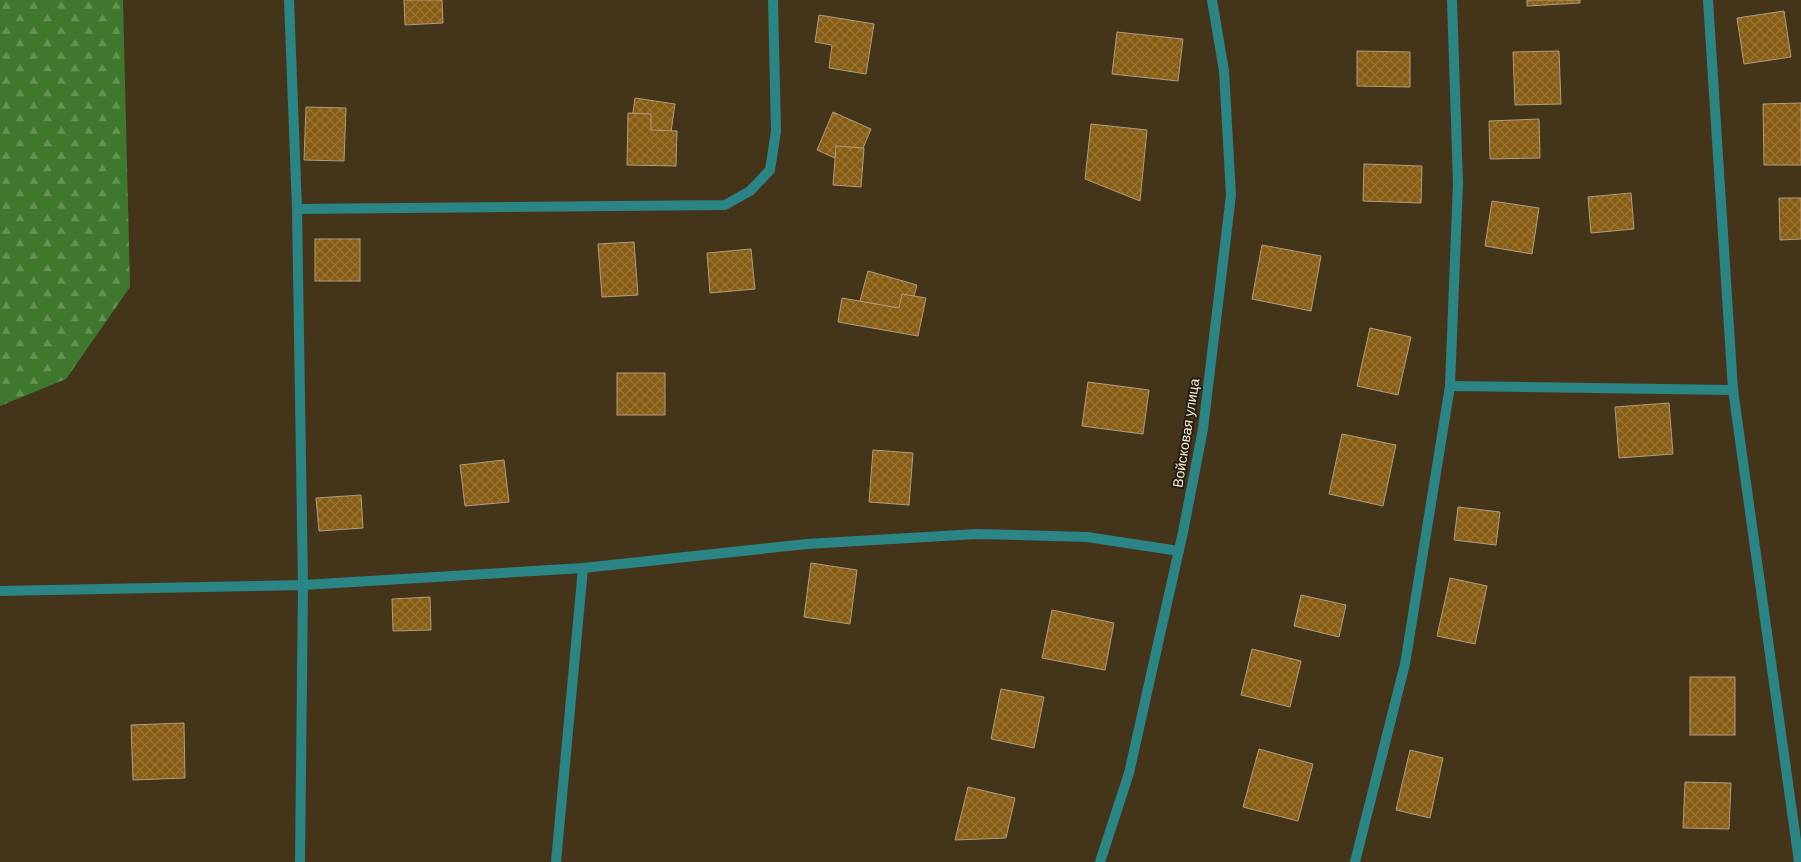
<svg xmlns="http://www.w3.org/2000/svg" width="1801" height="862" font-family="'Archivo Narrow',sans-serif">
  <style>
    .forest { fill: url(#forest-firs) }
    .building { fill: url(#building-cross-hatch); stroke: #b19c80 }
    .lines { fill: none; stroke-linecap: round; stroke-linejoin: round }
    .street { stroke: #2b8585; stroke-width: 10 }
    .labels { text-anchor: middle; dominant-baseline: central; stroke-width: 4; stroke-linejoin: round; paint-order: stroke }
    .street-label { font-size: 14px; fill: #f9efdf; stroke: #251d12 }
  </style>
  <defs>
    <pattern id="forest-firs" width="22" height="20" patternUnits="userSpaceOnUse" patternTransform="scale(1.25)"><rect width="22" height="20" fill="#3d782d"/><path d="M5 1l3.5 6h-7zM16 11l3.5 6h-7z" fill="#639255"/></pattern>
    <pattern id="building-cross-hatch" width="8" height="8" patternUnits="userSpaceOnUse" patternTransform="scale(1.25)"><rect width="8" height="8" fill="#875d14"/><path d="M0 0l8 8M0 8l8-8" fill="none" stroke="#997536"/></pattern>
  </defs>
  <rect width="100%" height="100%" fill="#44341a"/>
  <path class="forest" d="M 0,0 L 123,0 L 130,287 L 66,379 L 0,406 Z"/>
  <g class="building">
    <path d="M 404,0 L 442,0 L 443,23 L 405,25 Z"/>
    <path d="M 1527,0 L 1580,0 L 1580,3 L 1527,6 Z"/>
    <path d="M 1784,11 L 1791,57 L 1744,64 L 1737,18 Z"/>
    <path d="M 819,15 L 874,24 L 866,74 L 829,68 L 832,45 L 815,42 Z"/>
    <path d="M 1117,32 L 1183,39 L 1178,81 L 1112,74 Z"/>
    <path d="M 1357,51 L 1410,52 L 1410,87 L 1357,86 Z"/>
    <path d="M 1559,51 L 1561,104 L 1515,105 L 1513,52 Z"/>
    <path d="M 635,98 L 675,104 L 669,146 L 629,141 Z"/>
    <path d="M 1801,103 L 1801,165 L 1764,165 L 1763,104 Z"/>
    <path d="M 306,107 L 346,108 L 344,161 L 304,160 Z"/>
    <path d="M 833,112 L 871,129 L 855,167 L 817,150 Z"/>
    <path d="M 628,113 L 651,114 L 651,130 L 677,131 L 676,166 L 627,165 Z"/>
    <path d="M 1539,119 L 1540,158 L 1490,159 L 1489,121 Z"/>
    <path d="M 1091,124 L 1147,130 L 1140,201 L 1085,179 Z"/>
    <path d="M 836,146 L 864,148 L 861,187 L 833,185 Z"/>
    <path d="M 1364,164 L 1422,166 L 1421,203 L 1363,201 Z"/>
    <path d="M 1631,193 L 1634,229 L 1591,233 L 1588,197 Z"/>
    <path d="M 1779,198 L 1801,198 L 1801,239 L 1780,240 Z"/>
    <path d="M 1492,201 L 1539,208 L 1532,254 L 1485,246 Z"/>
    <rect x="315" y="239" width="45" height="42"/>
    <path d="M 634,242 L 638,295 L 602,297 L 598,244 Z"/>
    <path d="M 1262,245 L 1321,256 L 1311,311 L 1252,299 Z"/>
    <path d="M 751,249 L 755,289 L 710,293 L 707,253 Z"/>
    <path d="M 868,271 L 917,285 L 906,326 L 857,312 Z"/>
    <path d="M 902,294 L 926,298 L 918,336 L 838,322 L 842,298 L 899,308 Z"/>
    <path d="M 1370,328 L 1411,337 L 1398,395 L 1357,386 Z"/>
    <rect x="617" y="373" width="48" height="42"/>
    <path d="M 1088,382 L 1149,390 L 1143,434 L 1082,426 Z"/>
    <path d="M 1669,403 L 1673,454 L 1619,458 L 1615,407 Z"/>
    <path d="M 1342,434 L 1396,445 L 1383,506 L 1329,494 Z"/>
    <path d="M 873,450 L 913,453 L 909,505 L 869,502 Z"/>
    <path d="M 504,460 L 509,502 L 465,506 L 460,465 Z"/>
    <path d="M 361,495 L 363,528 L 319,531 L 316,498 Z"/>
    <path d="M 1458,507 L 1500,512 L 1496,545 L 1454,540 Z"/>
    <path d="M 811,563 L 857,570 L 850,624 L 804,617 Z"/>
    <path d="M 1450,578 L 1487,586 L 1475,644 L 1437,636 Z"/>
    <path d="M 1301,595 L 1346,605 L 1339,637 L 1294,626 Z"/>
    <path d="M 430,597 L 431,630 L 393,631 L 392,599 Z"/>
    <path d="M 1052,610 L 1114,623 L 1105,670 L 1042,658 Z"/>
    <path d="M 1252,649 L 1301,661 L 1290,707 L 1241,695 Z"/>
    <rect x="1690" y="677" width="45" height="58"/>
    <path d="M 1001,689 L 1044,697 L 1034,748 L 991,739 Z"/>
    <path d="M 184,723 L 185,778 L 133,780 L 131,725 Z"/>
    <path d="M 1259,749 L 1313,764 L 1298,821 L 1243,807 Z"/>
    <path d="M 1410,750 L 1443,758 L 1430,818 L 1396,810 Z"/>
    <path d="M 1685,782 L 1731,783 L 1729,829 L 1683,828 Z"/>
    <path d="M 968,787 L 1015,798 L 1006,838 L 955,840 Z"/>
  </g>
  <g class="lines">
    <g class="street">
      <path d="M 289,0 L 297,209 L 303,585 L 300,862"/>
      <path d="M 1708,0 L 1733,390 L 1799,862"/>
      <path d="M 297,209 L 725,205 L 750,191 L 770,170 L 776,131 L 773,0"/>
      <path d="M 1450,386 L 1733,390"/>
      <path d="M 0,591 L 303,585 L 583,568 L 807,544 L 977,534 L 1087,537 L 1179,551"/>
      <path d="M 556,862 L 583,568"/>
      <path d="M 1100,862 L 1129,773 L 1183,532 L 1203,429 L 1231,195 L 1224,71 L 1212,0"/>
      <path d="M 1355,862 L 1405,664 L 1450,386 L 1458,183 L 1452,0"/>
    </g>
  </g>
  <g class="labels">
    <g class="street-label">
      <text transform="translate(1186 433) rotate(-81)">Войсковая улица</text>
    </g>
  </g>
</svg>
